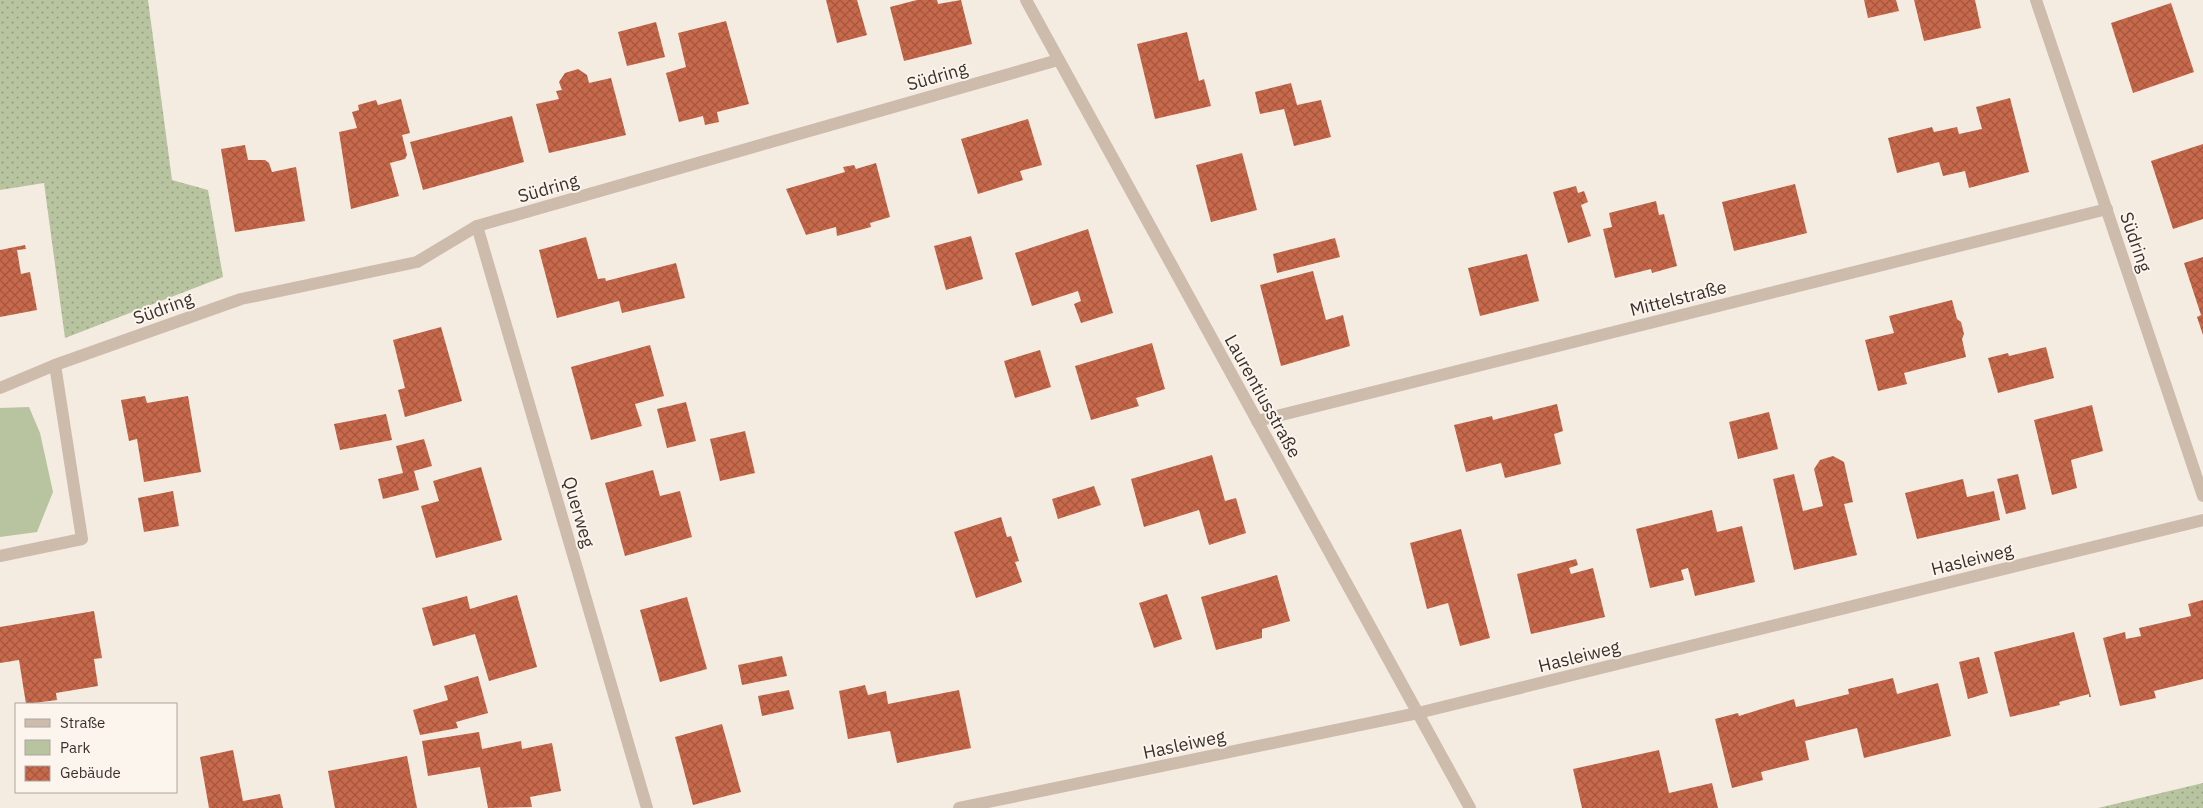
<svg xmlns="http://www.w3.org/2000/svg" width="2203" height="808" font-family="'IBM Plex Sans',sans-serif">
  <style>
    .grass { fill: url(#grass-dots) }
    .green { fill: #b8c4a0 }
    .building { fill: url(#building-cross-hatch) }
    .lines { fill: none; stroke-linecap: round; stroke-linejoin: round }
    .minor { stroke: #cdbbac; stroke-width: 12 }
    .labels { text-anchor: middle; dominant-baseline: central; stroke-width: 4; stroke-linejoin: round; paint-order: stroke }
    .street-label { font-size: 18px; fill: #3b302b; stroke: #fbf5ee }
  </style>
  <defs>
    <pattern id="grass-dots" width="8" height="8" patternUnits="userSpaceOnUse" patternTransform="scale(1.25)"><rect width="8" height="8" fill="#b8c4a0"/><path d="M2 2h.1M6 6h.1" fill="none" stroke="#97a083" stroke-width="1.8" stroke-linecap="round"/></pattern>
    <pattern id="building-cross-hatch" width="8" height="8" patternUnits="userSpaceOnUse" patternTransform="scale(1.25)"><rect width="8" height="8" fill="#c8694b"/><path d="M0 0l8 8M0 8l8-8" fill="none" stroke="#a4573f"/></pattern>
  </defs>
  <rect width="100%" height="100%" fill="#f4ebe1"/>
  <g class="grass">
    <path d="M 0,0 L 148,0 L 172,180 L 208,190 L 223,277 L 65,338 L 44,183 L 0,190 Z"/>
    <path d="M 2203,783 L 2203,808 L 2098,808 Z"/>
  </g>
  <path class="green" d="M 29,407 L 40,433 L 53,492 L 37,532 L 0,537 L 0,408 Z"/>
  <g class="building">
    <path d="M 826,0 L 857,0 L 867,35 L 837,43 Z"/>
    <path d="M 917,0 L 937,0 L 938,4 L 961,0 L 972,44 L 904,61 L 890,7 Z"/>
    <path d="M 1864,0 L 1896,0 L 1899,11 L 1868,18 Z"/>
    <path d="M 1914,0 L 1975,0 L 1981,28 L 1924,41 Z"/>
    <path d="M 2171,3 L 2194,72 L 2133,93 L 2111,23 Z"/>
    <path d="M 726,21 L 749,104 L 717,112 L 719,122 L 705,125 L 703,116 L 679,122 L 666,73 L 686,67 L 678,33 Z"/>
    <path d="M 656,22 L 665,57 L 627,66 L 618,32 Z"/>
    <path d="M 1187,32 L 1199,81 L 1204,79 L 1211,106 L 1155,119 L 1137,44 Z"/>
    <path d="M 578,69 L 587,75 L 589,83 L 611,78 L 626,135 L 549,153 L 536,104 L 559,99 L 556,91 L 562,90 L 559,82 L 565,73 Z"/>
    <path d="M 1291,83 L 1297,105 L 1321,100 L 1331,137 L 1294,146 L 1284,109 L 1260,114 L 1255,92 Z"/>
    <path d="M 2010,98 L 2029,172 L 1969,188 L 1965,171 L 1943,176 L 1939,162 L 1897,173 L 1888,138 L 1932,127 L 1934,132 L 1957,127 L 1959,134 L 1982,129 L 1976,107 Z"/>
    <path d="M 401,99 L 410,133 L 402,135 L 407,155 L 405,159 L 390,163 L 399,196 L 351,209 L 339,132 L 357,128 L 352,112 L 359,110 L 358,105 L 376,100 L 378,105 Z"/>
    <path d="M 512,116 L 524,162 L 423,190 L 410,142 Z"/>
    <path d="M 1028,119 L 1042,165 L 1020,171 L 1023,180 L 978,194 L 961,139 Z"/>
    <path d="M 2203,144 L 2203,219 L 2173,229 L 2151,161 Z"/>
    <path d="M 245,145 L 248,160 L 265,160 L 269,163 L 272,172 L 296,167 L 305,221 L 235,232 L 221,149 Z"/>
    <path d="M 1242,153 L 1257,210 L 1211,222 L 1196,165 Z"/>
    <path d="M 876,163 L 890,217 L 870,223 L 871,227 L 837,236 L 836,227 L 806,235 L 786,189 L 845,172 L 843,167 L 854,165 L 856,169 Z"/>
    <path d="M 1795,184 L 1807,233 L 1734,251 L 1722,202 Z"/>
    <path d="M 1576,186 L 1578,193 L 1584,191 L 1588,202 L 1581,205 L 1591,236 L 1568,243 L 1553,192 Z"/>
    <path d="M 1656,201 L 1659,215 L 1664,214 L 1677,266 L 1652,273 L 1651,269 L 1615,278 L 1603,229 L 1612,227 L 1609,213 Z"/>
    <path d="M 1088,229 L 1113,313 L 1081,323 L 1074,304 L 1081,301 L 1078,291 L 1032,306 L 1015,253 Z"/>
    <path d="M 971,236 L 983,279 L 946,290 L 934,246 Z"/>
    <path d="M 586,237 L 598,279 L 605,278 L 606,281 L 676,263 L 685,298 L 622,313 L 619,301 L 557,318 L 539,250 Z"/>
    <path d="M 1335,238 L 1340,257 L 1277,273 L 1273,254 Z"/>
    <path d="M 25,245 L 26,249 L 17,250 L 21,274 L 30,272 L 37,310 L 0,317 L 0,250 Z"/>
    <path d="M 1527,254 L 1539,301 L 1480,316 L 1468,268 Z"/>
    <path d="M 2203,257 L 2203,335 L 2197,317 L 2201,315 L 2184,263 Z"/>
    <path d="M 1313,271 L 1326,320 L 1343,315 L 1350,346 L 1281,366 L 1260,285 Z"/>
    <path d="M 1952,300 L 1957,319 L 1961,322 L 1964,334 L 1962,339 L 1966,357 L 1904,373 L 1907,384 L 1878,391 L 1865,340 L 1894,333 L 1889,316 Z"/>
    <path d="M 441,327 L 462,401 L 405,417 L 398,390 L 405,388 L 393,340 Z"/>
    <path d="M 1152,343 L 1165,389 L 1136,398 L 1139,406 L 1091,420 L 1075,366 Z"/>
    <path d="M 650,345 L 664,396 L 635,404 L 642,426 L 591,440 L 571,367 Z"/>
    <path d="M 2046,347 L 2054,378 L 1998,393 L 1988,358 L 2008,353 L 2009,356 Z"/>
    <path d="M 1040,350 L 1051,387 L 1015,398 L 1004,361 Z"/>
    <path d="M 145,396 L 147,403 L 188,396 L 201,472 L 144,482 L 137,439 L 129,441 L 121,400 Z"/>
    <path d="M 686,402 L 696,441 L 667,448 L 657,409 Z"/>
    <path d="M 1557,404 L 1563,431 L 1554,434 L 1561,464 L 1505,478 L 1501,463 L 1466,472 L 1454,425 L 1492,416 L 1493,420 Z"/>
    <path d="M 2092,405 L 2103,451 L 2071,460 L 2077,488 L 2052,495 L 2034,420 Z"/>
    <path d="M 1769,412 L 1778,449 L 1738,459 L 1729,422 Z"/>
    <path d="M 386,414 L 392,440 L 340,450 L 334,424 Z"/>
    <path d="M 745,431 L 755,473 L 720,481 L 710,439 Z"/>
    <path d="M 424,439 L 432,466 L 414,471 L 419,490 L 383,499 L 378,479 L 403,473 L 396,446 Z"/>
    <path d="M 1212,455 L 1225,501 L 1236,498 L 1246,533 L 1209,545 L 1199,510 L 1144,527 L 1131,479 Z"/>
    <path d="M 1833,456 L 1844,462 L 1853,502 L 1844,504 L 1857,555 L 1794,570 L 1773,479 L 1794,474 L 1803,511 L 1823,506 L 1814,469 L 1820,460 Z"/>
    <path d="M 481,467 L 502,540 L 436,558 L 421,506 L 439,501 L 433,481 Z"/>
    <path d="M 653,470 L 660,496 L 680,491 L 692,537 L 625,556 L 605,483 Z"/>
    <path d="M 2018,474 L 2026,509 L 2006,514 L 1997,479 Z"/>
    <path d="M 1963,479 L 1967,497 L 1994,491 L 2000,520 L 1917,539 L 1905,493 Z"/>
    <path d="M 1094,486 L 1101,505 L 1058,519 L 1052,499 Z"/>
    <path d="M 173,491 L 179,526 L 144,532 L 138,498 Z"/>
    <path d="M 1712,510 L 1717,532 L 1742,526 L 1755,582 L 1695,596 L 1688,568 L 1681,570 L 1684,580 L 1650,588 L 1636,529 Z"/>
    <path d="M 1001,517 L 1007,537 L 1011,536 L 1019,561 L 1015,562 L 1022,582 L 976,598 L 954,532 Z"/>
    <path d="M 1461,529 L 1490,638 L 1460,646 L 1448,603 L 1427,609 L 1410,543 Z"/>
    <path d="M 1576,559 L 1578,565 L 1569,568 L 1571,574 L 1593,568 L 1605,617 L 1531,634 L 1517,574 Z"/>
    <path d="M 1277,575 L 1290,621 L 1262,629 L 1262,638 L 1216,650 L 1201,597 Z"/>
    <path d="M 1167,594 L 1182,639 L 1154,648 L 1139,603 Z"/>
    <path d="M 517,595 L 537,667 L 489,681 L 475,634 L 433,646 L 422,608 L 467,596 L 470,609 Z"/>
    <path d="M 687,597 L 707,669 L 660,682 L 640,610 Z"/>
    <path d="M 2203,600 L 2203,679 L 2154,691 L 2156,698 L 2120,706 L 2103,638 L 2125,632 L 2126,639 L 2141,636 L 2139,628 L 2191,616 L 2188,604 Z"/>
    <path d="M 94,611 L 102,658 L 94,659 L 98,686 L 56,693 L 57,700 L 26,704 L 19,660 L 0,663 L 0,627 Z"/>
    <path d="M 2074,632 L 2091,697 L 2089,697 L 2089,694 L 2059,702 L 2060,705 L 2010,717 L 1994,652 Z"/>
    <path d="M 782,656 L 787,676 L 742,685 L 738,665 Z"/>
    <path d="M 1979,657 L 1988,693 L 1968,699 L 1959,662 Z"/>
    <path d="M 478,676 L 488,713 L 456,722 L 458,728 L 420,735 L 413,710 L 448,700 L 444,686 Z"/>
    <path d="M 1893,678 L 1897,694 L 1938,683 L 1951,736 L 1864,758 L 1857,728 L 1805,741 L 1809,760 L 1761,772 L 1763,780 L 1732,788 L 1715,719 L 1738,713 L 1739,716 L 1794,699 L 1796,707 L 1849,694 L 1848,689 Z"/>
    <path d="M 865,685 L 868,695 L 886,691 L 888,704 L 959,690 L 971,748 L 897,763 L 890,731 L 848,739 L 839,691 Z"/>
    <path d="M 789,690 L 794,709 L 762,716 L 758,696 Z"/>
    <path d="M 722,724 L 741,792 L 693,805 L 675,737 Z"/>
    <path d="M 479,732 L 482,749 L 521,741 L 522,749 L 552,743 L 561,791 L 530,797 L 532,807 L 488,808 L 480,767 L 428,776 L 422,741 Z"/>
    <path d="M 233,750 L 243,801 L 280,794 L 283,808 L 209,808 L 200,757 Z"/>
    <path d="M 1659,750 L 1669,793 L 1712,783 L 1718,808 L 1582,808 L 1573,769 Z"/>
    <path d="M 407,756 L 417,808 L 335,808 L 328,771 Z"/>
  </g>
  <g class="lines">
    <g class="minor">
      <path d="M 1026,0 L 1470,808"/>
      <path d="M 2036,0 L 2203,496"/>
      <path d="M 477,226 L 647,808"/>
      <path d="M 0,388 L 55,365 L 241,299 L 417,262 L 477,226 L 1058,60"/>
      <path d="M 1257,421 L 2107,209"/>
      <path d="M 0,556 L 82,539 L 55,365"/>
      <path d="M 959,808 L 1418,713 L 2203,520"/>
    </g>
  </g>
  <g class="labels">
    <g class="street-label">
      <text transform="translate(937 76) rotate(-16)">Südring</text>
      <text transform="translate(548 188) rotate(-16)">Südring</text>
      <text transform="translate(2136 242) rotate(71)">Südring</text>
      <text transform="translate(1678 298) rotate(-14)">Mittelstraße</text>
      <text transform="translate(163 308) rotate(-20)">Südring</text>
      <text transform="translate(1263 396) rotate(61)">Laurentiusstraße</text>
      <text transform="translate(579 512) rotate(74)">Querweg</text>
      <text transform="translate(1972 559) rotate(-14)">Hasleiweg</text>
      <text transform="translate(1579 656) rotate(-14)">Hasleiweg</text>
      <text transform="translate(1184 744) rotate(-12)">Hasleiweg</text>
    </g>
  </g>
  <rect x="15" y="703" width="162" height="90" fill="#fbf5ee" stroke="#aea6a0"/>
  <rect x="25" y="719" width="25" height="8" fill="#cdbbac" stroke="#aea6a0"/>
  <text x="60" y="728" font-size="15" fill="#3b302b">Straße</text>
  <rect x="25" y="740" width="25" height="15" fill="#b8c4a0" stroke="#aea6a0"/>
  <text x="60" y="753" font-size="15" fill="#3b302b">Park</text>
  <rect x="25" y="766" width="25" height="15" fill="url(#building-cross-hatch)" stroke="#aea6a0"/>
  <text x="60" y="778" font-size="15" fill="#3b302b">Gebäude</text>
</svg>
